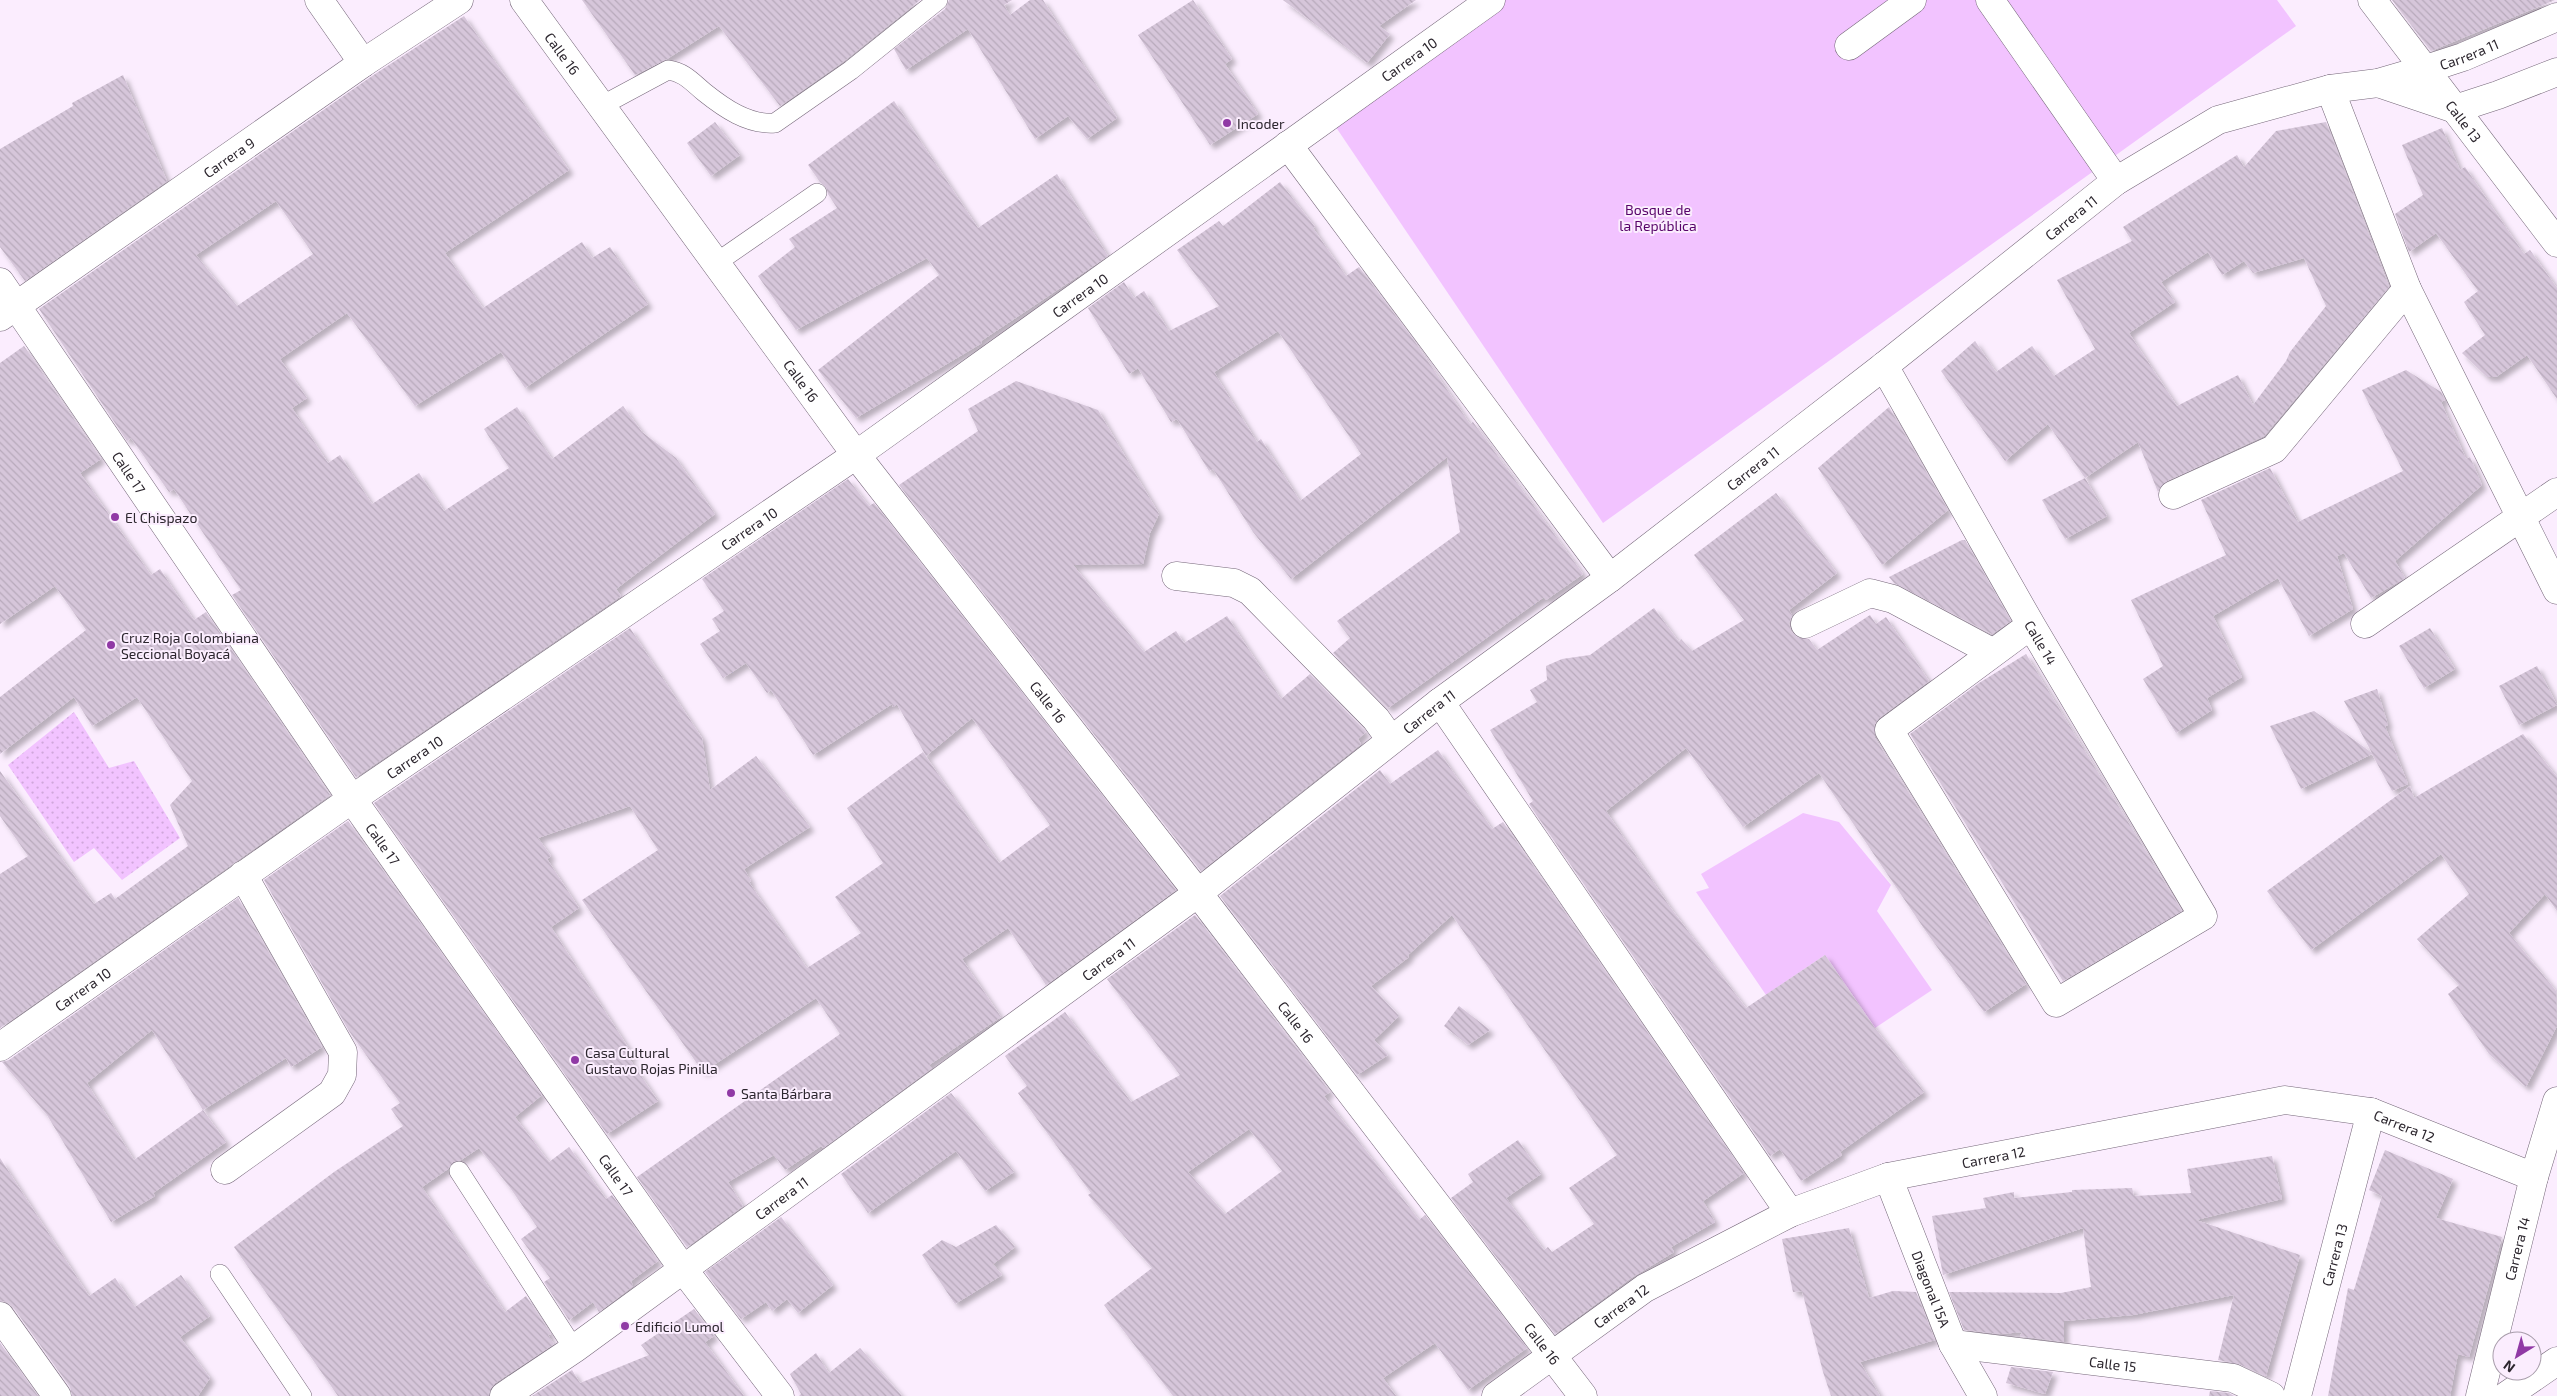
<svg xmlns="http://www.w3.org/2000/svg" width="2557" height="1396" font-family="'Exo 2',sans-serif">
  <style>
    .grass { fill: url(#grass-dots) }
    .park { fill: #f2c3ff }
    .building { fill: url(#building-back-hatch); fill-rule: evenodd; filter: url(#shadow) }
    .lines { fill: none; stroke-linecap: round; stroke-linejoin: round }
    .lane-casing { stroke: #756779; stroke-width: 20 }
    .street-casing { stroke: #756779; stroke-width: 29 }
    .secondary-casing { stroke: #756779; stroke-width: 29 }
    .lane { stroke: #fff; stroke-width: 19 }
    .street { stroke: #fff; stroke-width: 28 }
    .secondary { stroke: #fff; stroke-width: 28 }
    .poi-dot { fill: #9039a5; stroke: #fbedfe; stroke-width: 2 }
    .labels { text-anchor: middle; dominant-baseline: central; stroke-width: 4; stroke-linejoin: round; paint-order: stroke }
    .street-label { font-size: 14px; fill: #2c262e; stroke: #fbedfe }
    .poi-label { font-size: 14px; fill: #2c262e; stroke: #fbedfe; text-anchor: start }
    .park-label { font-size: 14px; fill: #570369; stroke: #fbedfe }
  </style>
  <defs>
    <pattern id="grass-dots" width="8" height="8" patternUnits="userSpaceOnUse" patternTransform="scale(1.25)"><rect width="8" height="8" fill="#f2c3ff"/><path d="M2 2h.1M6 6h.1" fill="none" stroke="#d0a7db" stroke-width="1.8" stroke-linecap="round"/></pattern>
    <pattern id="building-back-hatch" width="6" height="6" patternUnits="userSpaceOnUse" patternTransform="scale(1.25)"><rect width="6" height="6" fill="#d6c6da"/><path d="M-1 5l2 2M0 0l6 6M5-1l2 2" fill="none" stroke="#b8aabb"/></pattern>
    <filter id="shadow"><feDropShadow dx="4.5" dy="4.5" stdDeviation="2.5" flood-color="#0004"/></filter>
  </defs>
  <rect width="100%" height="100%" fill="#fbedfe"/>
  <path class="grass" d="M 74,712 L 109,768 L 134,761 L 180,838 L 122,880 L 94,848 L 74,862 L 8,765 Z"/>
  <g class="park">
    <path d="M 1468,0 L 2277,0 L 2296,26 L 1603,523 L 1323,108 Z"/>
    <path d="M 1803,813 L 1839,822 L 1891,885 L 1877,911 L 1932,990 L 1875,1028 L 1825,955 L 1766,995 L 1696,892 L 1709,888 L 1701,874 Z"/>
  </g>
  <g class="building">
    <path d="M 582,0 L 920,0 L 844,61 L 780,106 L 719,26 L 667,59 L 635,75 Z"/>
    <path d="M 949,0 L 1012,0 L 1004,5 L 1010,15 L 1030,0 L 1043,0 L 1117,118 L 1087,139 L 1068,116 L 1035,139 L 968,29 L 906,70 L 894,49 L 945,9 Z"/>
    <path d="M 1193,0 L 1232,59 L 1225,64 L 1258,114 L 1210,145 L 1138,35 Z"/>
    <path d="M 1283,0 L 1416,0 L 1379,26 L 1390,34 L 1367,63 Z"/>
    <path d="M 2392,0 L 2555,0 L 2431,51 Z"/>
    <path d="M 464,16 L 569,170 L 445,253 L 483,308 L 582,242 L 592,258 L 610,247 L 648,304 L 525,388 L 501,352 L 415,406 L 347,313 L 280,359 L 307,398 L 292,408 L 328,463 L 340,455 L 372,504 L 419,473 L 444,511 L 509,468 L 484,429 L 517,407 L 552,459 L 623,406 L 642,432 L 676,458 L 715,514 L 616,589 L 621,596 L 356,777 L 232,595 L 241,590 L 174,489 L 169,492 L 131,438 L 127,441 L 39,309 L 372,76 ZM 276,201 L 313,254 L 237,306 L 196,255 Z"/>
    <path d="M 123,75 L 167,181 L 25,281 L 0,247 L 0,149 L 73,106 L 72,103 Z"/>
    <path d="M 894,101 L 978,228 L 1057,174 L 1108,256 L 981,341 L 982,343 L 856,418 L 818,370 L 939,275 L 927,258 L 796,330 L 758,276 L 795,247 L 789,239 L 837,208 L 828,194 L 826,187 L 820,182 L 808,165 Z"/>
    <path d="M 715,122 L 740,155 L 711,176 L 687,143 Z"/>
    <path d="M 2326,122 L 2389,287 L 2264,436 L 2167,481 L 2158,492 L 2138,442 L 2085,478 L 2048,424 L 2005,461 L 1941,371 L 1975,341 L 1996,372 L 2032,346 L 2054,376 L 2095,349 L 2057,280 L 2132,241 L 2123,227 L 2237,155 L 2244,167 L 2276,131 ZM 2208,252 L 2222,275 L 2244,261 L 2253,273 L 2304,258 L 2326,306 L 2290,352 L 2286,361 L 2253,405 L 2238,375 L 2177,406 L 2129,333 L 2175,302 L 2161,282 Z"/>
    <path d="M 2442,128 L 2460,170 L 2465,167 L 2524,254 L 2530,250 L 2557,288 L 2557,399 L 2527,355 L 2496,377 L 2487,377 L 2462,353 L 2485,335 L 2464,302 L 2478,291 L 2436,233 L 2409,252 L 2395,214 L 2423,195 L 2402,145 Z"/>
    <path d="M 1280,182 L 1315,227 L 1313,228 L 1346,276 L 1359,267 L 1413,339 L 1470,424 L 1473,422 L 1583,574 L 1546,600 L 1544,597 L 1388,708 L 1333,653 L 1350,638 L 1337,621 L 1460,532 L 1447,457 L 1291,579 L 1253,532 L 1213,469 L 1209,471 L 1177,419 L 1171,422 L 1138,368 L 1129,374 L 1088,308 L 1124,282 L 1134,298 L 1144,291 L 1169,331 L 1219,306 L 1177,250 L 1219,221 L 1223,226 ZM 1278,331 L 1361,454 L 1300,501 L 1261,439 L 1257,442 L 1214,372 Z"/>
    <path d="M 24,346 L 101,459 L 80,473 L 151,575 L 160,569 L 194,620 L 206,612 L 330,795 L 0,1028 L 0,874 L 28,856 L 0,816 L 0,771 L 94,904 L 111,893 L 115,899 L 188,846 L 170,805 L 192,781 L 137,697 L 92,726 L 74,697 L 0,754 L 0,697 L 86,630 L 55,586 L 0,624 L 0,363 Z"/>
    <path d="M 2406,370 L 2441,392 L 2445,400 L 2441,402 L 2466,459 L 2470,457 L 2482,485 L 2395,561 L 2405,578 L 2371,598 L 2344,553 L 2337,556 L 2353,609 L 2309,636 L 2278,578 L 2213,616 L 2242,677 L 2207,698 L 2212,710 L 2176,733 L 2143,679 L 2163,666 L 2131,600 L 2226,555 L 2201,500 L 2270,468 L 2298,522 L 2403,471 L 2362,390 Z"/>
    <path d="M 1016,381 L 1098,410 L 1159,514 L 1150,533 L 1143,564 L 1073,565 L 1144,652 L 1176,631 L 1184,643 L 1227,616 L 1281,699 L 1310,674 L 1366,732 L 1358,739 L 1361,744 L 1201,871 L 899,485 L 978,431 L 968,409 Z"/>
    <path d="M 1889,407 L 1948,510 L 1882,565 L 1818,468 Z"/>
    <path d="M 2085,478 L 2107,516 L 2065,539 L 2042,500 Z"/>
    <path d="M 848,479 L 869,506 L 874,503 L 1176,890 L 1046,985 L 1008,928 L 962,959 L 1001,1017 L 929,1065 L 932,1068 L 823,1148 L 821,1146 L 785,1170 L 774,1155 L 728,1182 L 743,1206 L 687,1247 L 637,1177 L 840,1034 L 816,998 L 703,1072 L 582,900 L 658,850 L 630,806 L 538,838 L 551,856 L 547,859 L 579,908 L 551,927 L 633,1055 L 629,1058 L 658,1101 L 607,1134 L 374,803 L 630,628 L 702,738 L 710,790 L 756,756 L 810,827 L 744,869 L 751,881 L 749,882 L 807,968 L 861,933 L 835,897 L 883,863 L 847,808 L 923,752 L 999,863 L 1050,825 L 972,718 L 926,756 L 897,704 L 893,707 L 892,704 L 813,755 L 771,690 L 767,693 L 746,663 L 723,678 L 700,644 L 720,631 L 712,619 L 724,611 L 702,579 Z"/>
    <path d="M 1776,493 L 1837,573 L 1789,610 L 1792,615 L 1789,623 L 1791,631 L 1797,637 L 1809,639 L 1817,650 L 1870,615 L 1876,624 L 1886,617 L 1929,681 L 1879,718 L 1875,724 L 1875,738 L 2026,984 L 1984,1012 L 1927,933 L 1819,773 L 1743,827 L 1686,748 L 1606,811 L 1670,907 L 1746,1008 L 1825,955 L 1875,1028 L 1924,1092 L 1840,1152 L 1842,1155 L 1801,1181 L 1780,1149 L 1770,1156 L 1529,804 L 1533,801 L 1490,730 L 1537,702 L 1530,690 L 1547,680 L 1546,666 L 1562,659 L 1590,655 L 1654,608 L 1679,642 L 1681,639 L 1692,651 L 1744,620 L 1694,555 Z"/>
    <path d="M 1962,540 L 1965,540 L 2011,621 L 1992,634 L 1894,583 L 1889,577 Z"/>
    <path d="M 2430,628 L 2455,669 L 2424,688 L 2399,646 Z"/>
    <path d="M 2026,654 L 2182,911 L 2063,981 L 1910,734 L 1979,683 Z"/>
    <path d="M 2537,666 L 2557,705 L 2519,725 L 2499,686 Z"/>
    <path d="M 2377,689 L 2388,725 L 2385,726 L 2408,784 L 2392,791 L 2372,754 L 2301,789 L 2270,726 L 2314,711 L 2372,753 L 2344,701 Z"/>
    <path d="M 2523,734 L 2557,777 L 2557,911 L 2545,894 L 2509,933 L 2556,991 L 2557,1026 L 2526,1087 L 2489,1054 L 2448,994 L 2459,985 L 2417,939 L 2469,894 L 2441,854 L 2311,950 L 2267,891 L 2410,786 L 2414,798 Z"/>
    <path d="M 1438,750 L 1492,829 L 1503,822 L 1744,1173 L 1703,1201 L 1715,1222 L 1671,1247 L 1674,1252 L 1631,1278 L 1555,1334 L 1451,1198 L 1473,1182 L 1468,1174 L 1518,1140 L 1541,1174 L 1506,1198 L 1544,1250 L 1548,1247 L 1552,1252 L 1594,1224 L 1569,1188 L 1617,1155 L 1452,915 L 1408,955 L 1409,957 L 1371,986 L 1399,1016 L 1374,1040 L 1388,1055 L 1357,1075 L 1220,896 L 1380,770 L 1390,784 Z"/>
    <path d="M 348,821 L 542,1095 L 515,1117 L 549,1162 L 569,1147 L 606,1199 L 612,1195 L 658,1261 L 631,1281 L 633,1286 L 599,1312 L 593,1302 L 569,1320 L 544,1282 L 550,1278 L 521,1239 L 537,1227 L 511,1189 L 479,1148 L 461,1160 L 453,1162 L 448,1169 L 422,1187 L 505,1312 L 526,1296 L 551,1334 L 548,1335 L 554,1344 L 495,1383 L 490,1389 L 489,1396 L 338,1396 L 234,1247 L 334,1172 L 403,1126 L 391,1109 L 400,1103 L 349,1031 L 264,880 Z"/>
    <path d="M 238,898 L 322,1047 L 291,1067 L 286,1058 L 203,1110 L 226,1142 L 153,1193 L 155,1196 L 111,1222 L 47,1115 L 2,1062 L 9,1060 ZM 152,1030 L 203,1110 L 134,1160 L 87,1083 Z"/>
    <path d="M 1195,915 L 1330,1092 L 1324,1096 L 1419,1220 L 1425,1215 L 1527,1348 L 1468,1390 L 1435,1343 L 1383,1378 L 1396,1396 L 1173,1396 L 1104,1305 L 1152,1268 L 1088,1195 L 1091,1193 L 1018,1093 L 1027,1086 L 1005,1056 L 1065,1012 L 1131,1102 L 1180,1075 L 1107,979 ZM 1249,1129 L 1282,1171 L 1225,1214 L 1188,1172 Z"/>
    <path d="M 1459,1006 L 1490,1030 L 1468,1045 L 1444,1026 Z"/>
    <path d="M 951,1093 L 1014,1172 L 985,1191 L 956,1151 L 868,1213 L 841,1174 Z"/>
    <path d="M 2385,1150 L 2453,1179 L 2436,1218 L 2502,1237 L 2469,1357 L 2458,1354 L 2450,1396 L 2328,1396 L 2348,1288 L 2354,1290 L 2382,1196 L 2369,1190 Z"/>
    <path d="M 2272,1156 L 2282,1199 L 2196,1220 L 2300,1255 L 2266,1376 L 2239,1364 L 2218,1360 L 2234,1295 L 2133,1315 L 2064,1321 L 2064,1342 L 2020,1336 L 2022,1332 L 2001,1334 L 1964,1330 L 1949,1292 L 2061,1293 L 2091,1287 L 2083,1228 L 1943,1275 L 1932,1216 L 1986,1208 L 1983,1198 L 2014,1192 L 2014,1198 L 2072,1192 L 2072,1190 L 2132,1188 L 2134,1196 L 2191,1193 L 2187,1169 Z"/>
    <path d="M 0,1158 L 89,1296 L 115,1278 L 135,1307 L 181,1275 L 210,1316 L 180,1337 L 210,1378 L 198,1396 L 72,1396 L 70,1387 L 13,1307 L 7,1302 L 0,1301 Z"/>
    <path d="M 781,1217 L 833,1285 L 798,1313 L 787,1299 L 772,1311 L 766,1302 L 741,1319 L 705,1272 Z"/>
    <path d="M 996,1225 L 1015,1247 L 993,1264 L 1002,1275 L 955,1304 L 922,1255 L 942,1240 L 956,1247 Z"/>
    <path d="M 1849,1228 L 1869,1298 L 1893,1291 L 1916,1292 L 1935,1340 L 1860,1362 L 1880,1396 L 1831,1396 L 1823,1372 L 1802,1291 L 1793,1292 L 1782,1239 Z"/>
    <path d="M 694,1309 L 714,1336 L 705,1342 L 744,1396 L 532,1396 L 572,1370 L 580,1383 L 649,1355 L 641,1345 Z"/>
    <path d="M 0,1343 L 38,1396 L 0,1396 Z"/>
    <path d="M 860,1348 L 902,1396 L 799,1396 L 801,1394 L 790,1374 L 816,1353 L 829,1373 Z"/>
    <path d="M 2011,1367 L 2053,1372 L 2045,1394 L 2006,1383 Z"/>
    <path d="M 2210,1391 L 2229,1393 L 2234,1396 L 2209,1396 Z"/>
  </g>
  <g class="lines">
    <defs>
      <g id="lane">
        <path d="M 601,106 L 668,70 C 684,72 692,82 704,92 C 724,108 748,125 775,123 L 851,70 L 938,0"/>
        <path d="M 716,263 L 817,193"/>
        <path d="M 459,1171 L 574,1349"/>
        <path d="M 220,1274 L 302,1396"/>
      </g>
      <g id="street">
        <path d="M 319,0 L 363,63"/>
        <path id="s1" d="M 524,0 L 856,455 L 1198,893 L 1583,1396"/>
        <path d="M 1990,0 L 2116,181"/>
        <path id="s2" d="M 2372,0 L 2557,243"/>
        <path d="M 1849,46 L 1912,0"/>
        <path d="M 2330,89 L 2407,289 L 2557,590"/>
        <path d="M 1288,145 L 1610,578"/>
        <path id="s3" d="M 0,282 L 352,799 L 683,1269 L 780,1396"/>
        <path id="s4" d="M 0,317 L 363,63 L 459,0"/>
        <path id="s5" d="M 1884,366 L 2031,625 L 2203,916 L 2056,1003 L 1889,730 L 2031,625"/>
        <path d="M 2173,495 L 2274,449 L 2407,289"/>
        <path d="M 1176,576 L 1234,583 L 1250,591 L 1376,719 L 1391,740"/>
        <path d="M 1805,624 L 1870,593 L 1893,599 L 1992,652"/>
        <path d="M 2365,624 L 2557,492"/>
        <path d="M 1440,702 L 1790,1213"/>
        <path id="s6" d="M 0,1047 L 352,799 L 856,455 L 1491,0"/>
        <path d="M 225,1170 L 332,1093 L 342,1075 L 343,1052 L 243,875"/>
        <path id="s7" d="M 1888,1177 L 1953,1344 L 1983,1396"/>
        <path d="M 0,1316 L 57,1396"/>
        <path id="s8" d="M 1953,1344 L 2233,1378 L 2271,1396"/>
        <path id="s9" d="M 1496,1396 L 1645,1288 L 1790,1213 L 1888,1177 L 2285,1100 L 2371,1112 L 2534,1177"/>
        <path id="s10" d="M 2297,1396 L 2371,1112"/>
        <path d="M 2506,1396 L 2557,1361"/>
      </g>
      <g id="secondary">
        <path d="M 2378,83 L 2455,109 L 2498,95 L 2557,72"/>
        <path id="s11" d="M 504,1396 L 574,1349 L 1198,893 L 1440,702 L 1610,578 L 1884,366 L 2116,181 L 2218,120 L 2330,89 L 2378,83 L 2426,69 L 2463,57 L 2557,17"/>
        <path id="s12" d="M 2480,1396 L 2534,1177 L 2557,1101"/>
      </g>
    </defs>
    <use href="#lane" class="lane-casing"/>
    <use href="#street" class="street-casing"/>
    <use href="#secondary" class="secondary-casing"/>
    <use href="#lane" class="lane"/>
    <use href="#street" class="street"/>
    <use href="#secondary" class="secondary"/>
  </g>
  <g class="poi-dot">
    <circle cx="1227" cy="123" r="5"/>
    <circle cx="115" cy="517" r="5"/>
    <circle cx="111" cy="645" r="5"/>
    <circle cx="575" cy="1060" r="5"/>
    <circle cx="731" cy="1093" r="5"/>
    <circle cx="625" cy="1326" r="5"/>
  </g>
  <g class="labels">
    <g class="street-label">
      <text stroke="none"><textPath href="#s1" startOffset="66">Calle 16</textPath></text>
      <text stroke="none"><textPath href="#s11" startOffset="2398">Carrera 11</textPath></text>
      <text stroke="none"><textPath href="#s6" startOffset="1721">Carrera 10</textPath></text>
      <text stroke="none"><textPath href="#s2" startOffset="152">Calle 13</textPath></text>
      <text stroke="none"><textPath href="#s4" startOffset="279">Carrera 9</textPath></text>
      <text stroke="none"><textPath href="#s11" startOffset="1961">Carrera 11</textPath></text>
      <text stroke="none"><textPath href="#s6" startOffset="1316">Carrera 10</textPath></text>
      <text stroke="none"><textPath href="#s1" startOffset="471">Calle 16</textPath></text>
      <text stroke="none"><textPath href="#s11" startOffset="1556">Carrera 11</textPath></text>
      <text stroke="none"><textPath href="#s3" startOffset="230">Calle 17</textPath></text>
      <text stroke="none"><textPath href="#s6" startOffset="911">Carrera 10</textPath></text>
      <text stroke="none"><textPath href="#s5" startOffset="318">Calle 14</textPath></text>
      <text stroke="none"><textPath href="#s1" startOffset="876">Calle 16</textPath></text>
      <text stroke="none"><textPath href="#s11" startOffset="1151">Carrera 11</textPath></text>
      <text stroke="none"><textPath href="#s6" startOffset="506">Carrera 10</textPath></text>
      <text stroke="none"><textPath href="#s3" startOffset="680">Calle 17</textPath></text>
      <text stroke="none"><textPath href="#s11" startOffset="746">Carrera 11</textPath></text>
      <text stroke="none"><textPath href="#s6" startOffset="101">Carrera 10</textPath></text>
      <text stroke="none"><textPath href="#s1" startOffset="1281">Calle 16</textPath></text>
      <text stroke="none"><textPath href="#s9" startOffset="979">Carrera 12</textPath></text>
      <text stroke="none"><textPath href="#s9" startOffset="559">Carrera 12</textPath></text>
      <text stroke="none"><textPath href="#s3" startOffset="1085">Calle 17</textPath></text>
      <text stroke="none"><textPath href="#s11" startOffset="341">Carrera 11</textPath></text>
      <text stroke="none"><textPath href="#s12" startOffset="152">Carrera 14</textPath></text>
      <text stroke="none"><textPath href="#s10" startOffset="146">Carrera 13</textPath></text>
      <text stroke="none"><textPath href="#s7" startOffset="120">Diagonal 15A</textPath></text>
      <text stroke="none"><textPath href="#s9" startOffset="154">Carrera 12</textPath></text>
      <text stroke="none"><textPath href="#s1" startOffset="1686">Calle 16</textPath></text>
      <text stroke="none"><textPath href="#s8" startOffset="161">Calle 15</textPath></text>
    </g>
    <g class="poi-label">
      <text x="1237" y="123">Incoder</text>
      <text x="125" y="517">El Chispazo</text>
      <text x="121" y="637">Cruz Roja Colombiana<tspan x="121" dy="16">Seccional Boyacá</tspan></text>
      <text x="585" y="1052">Casa Cultural<tspan x="585" dy="16">Gustavo Rojas Pinilla</tspan></text>
      <text x="741" y="1093">Santa Bárbara</text>
      <text x="635" y="1326">Edificio Lumol</text>
    </g>
    <g class="park-label">
      <text x="1658" y="209">Bosque de<tspan x="1658" dy="16">la República</tspan></text>
    </g>
  </g>
  <g transform="translate(2517 1356) rotate(217)"><circle r="24" fill="#fbedfe" stroke="#a89dab"/>
  <path d="M0-4L9 19L0 12L-9 19Z" fill="#9039a5"/>
  <text y="-8" font-size="14" font-weight="bold" text-anchor="middle" fill="#2c262e">N</text>
  </g>
</svg>
